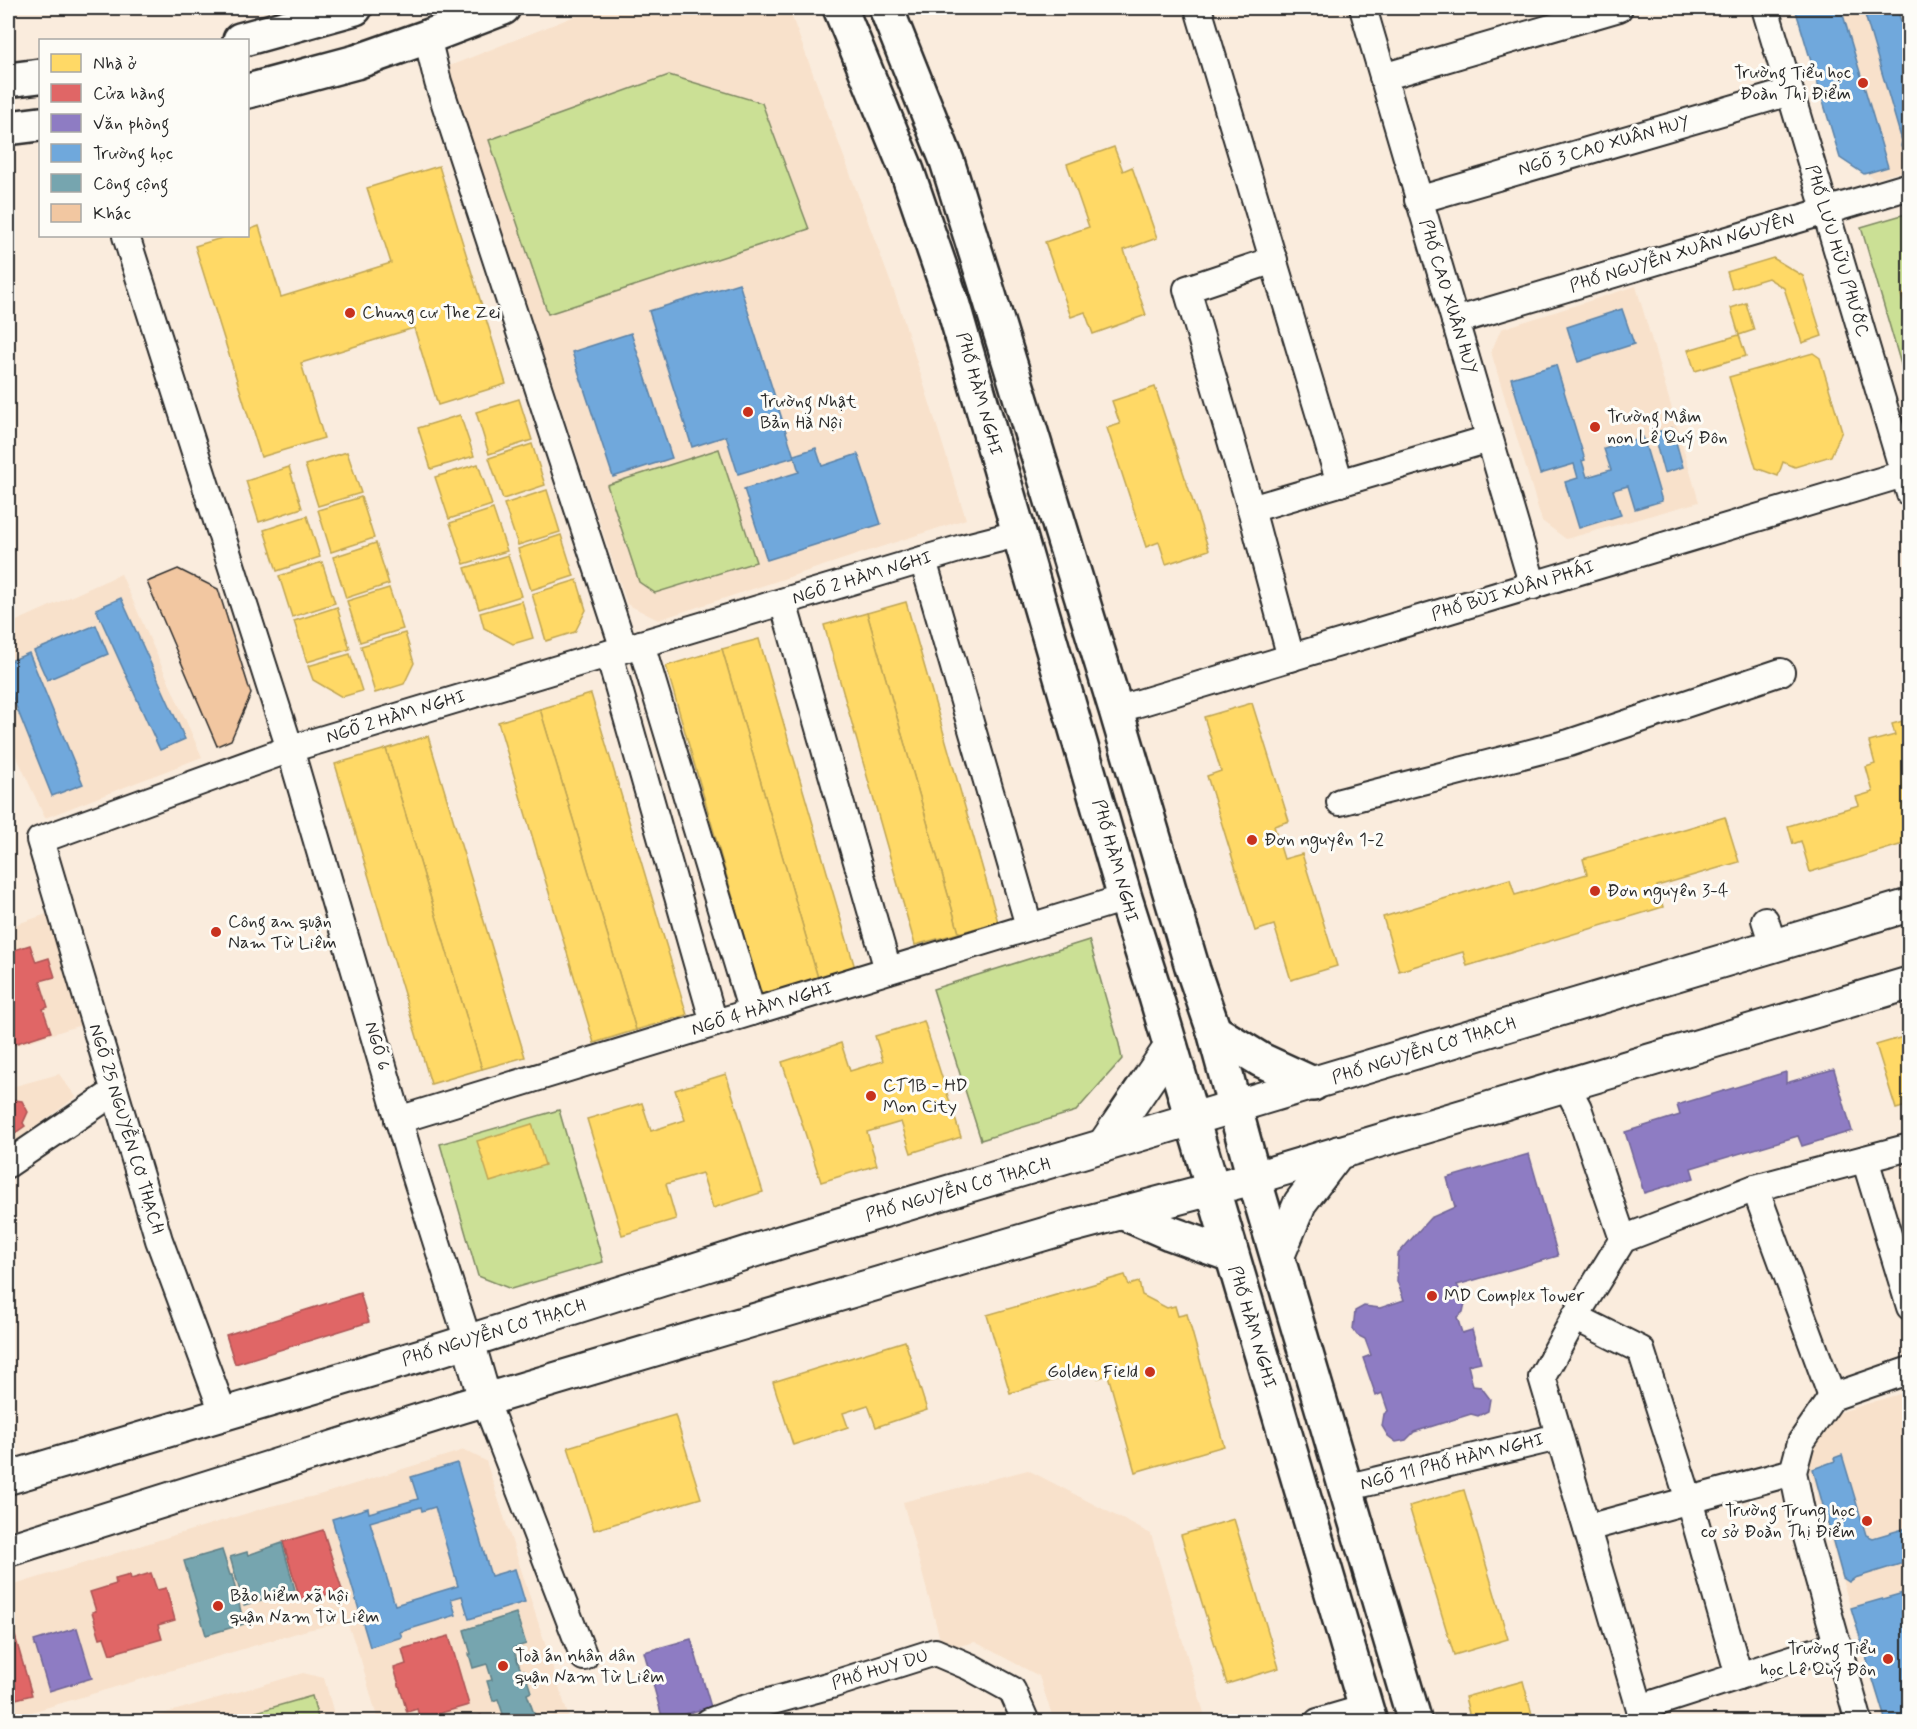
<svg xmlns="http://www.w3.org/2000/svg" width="1917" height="1729" font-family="Mynerve,sans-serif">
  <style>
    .built { fill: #f8e1cb }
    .green { fill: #cbe095; stroke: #7b8660; stroke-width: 1.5 }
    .homes { fill: #ffd966; stroke: #bfa554; stroke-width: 1.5 }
    .shops { fill: #e06666; stroke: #aa5454; stroke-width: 1.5 }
    .offices { fill: #8e7cc3; stroke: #706495; stroke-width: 1.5 }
    .schools { fill: #6fa8dc; stroke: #5b82a7; stroke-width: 1.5; fill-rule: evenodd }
    .public { fill: #76a5af; stroke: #608087; stroke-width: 1.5 }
    .building { fill: #f2c7a1; stroke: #2b2b2b; stroke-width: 1.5 }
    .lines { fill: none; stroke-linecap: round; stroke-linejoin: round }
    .minor-casing { stroke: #2b2b2b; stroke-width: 30 }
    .tertiary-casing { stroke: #2b2b2b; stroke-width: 36 }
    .secondary-casing { stroke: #2b2b2b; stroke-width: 38 }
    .minor { stroke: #fdfcf7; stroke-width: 26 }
    .tertiary { stroke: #fdfcf7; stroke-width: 32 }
    .secondary { stroke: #fdfcf7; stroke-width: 33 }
    .poi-dot { fill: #c8321e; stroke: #fdfcf7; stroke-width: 2 }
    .labels { text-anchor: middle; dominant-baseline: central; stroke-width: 6; stroke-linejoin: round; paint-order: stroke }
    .poi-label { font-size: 18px; fill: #2b2b2b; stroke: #fdfcf7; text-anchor: start }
    .street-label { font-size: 18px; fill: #2b2b2b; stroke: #fdfcf7 }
  </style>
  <rect width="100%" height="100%" fill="#faecdd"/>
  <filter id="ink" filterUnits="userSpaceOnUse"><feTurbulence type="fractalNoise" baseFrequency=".0167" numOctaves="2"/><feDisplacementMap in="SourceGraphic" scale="12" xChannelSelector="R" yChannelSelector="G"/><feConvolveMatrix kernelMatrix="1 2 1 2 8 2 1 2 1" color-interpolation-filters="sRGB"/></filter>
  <g filter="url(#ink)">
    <g class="built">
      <path d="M 595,8 L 789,9 L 899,305 L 966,519 L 658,620 L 627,604 L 447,67 Z"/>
      <path d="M 1795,8 L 1909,8 L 1909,169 L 1875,179 L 1840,158 Z"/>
      <path d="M 1636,286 L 1699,502 L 1566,539 L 1542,521 L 1491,352 L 1501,329 Z"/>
      <path d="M 121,574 L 202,757 L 45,818 L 8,738 L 8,625 Z"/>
      <path d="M 50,913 L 81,1025 L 8,1048 L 8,927 Z"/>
      <path d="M 59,1074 L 76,1097 L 8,1147 L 8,1088 Z"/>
      <path d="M 1909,1391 L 1909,1721 L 1884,1721 L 1808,1464 L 1814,1438 L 1831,1415 Z"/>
      <path d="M 464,1450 L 486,1461 L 570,1721 L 378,1721 L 361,1660 L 347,1622 L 307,1630 L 8,1719 L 8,1587 L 165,1538 L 271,1506 L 319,1495 Z"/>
      <path d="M 1028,1470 L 1151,1534 L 1204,1713 L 1197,1721 L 1054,1721 L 1039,1676 L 975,1642 L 943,1650 L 903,1502 Z"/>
      <path d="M 303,1673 L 324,1678 L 336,1721 L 136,1722 Z"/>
    </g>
    <g class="green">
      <path d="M 669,75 L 762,103 L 809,229 L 548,314 L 489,140 Z"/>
      <path d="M 1909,213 L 1909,392 L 1861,227 Z"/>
      <path d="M 719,449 L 756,562 L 655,593 L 639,582 L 607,485 Z"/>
      <path d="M 1089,940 L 1119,1044 L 1122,1059 L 1076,1111 L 981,1140 L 933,989 Z"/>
      <path d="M 559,1110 L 603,1262 L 511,1289 L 478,1276 L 440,1144 Z"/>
      <path d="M 312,1696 L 319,1721 L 225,1721 Z"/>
    </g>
    <g class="homes">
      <path d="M 1114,147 L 1123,171 L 1132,167 L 1157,238 L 1124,250 L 1146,315 L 1093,334 L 1085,312 L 1071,317 L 1045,242 L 1089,227 L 1067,164 Z"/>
      <path d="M 439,166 L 506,384 L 438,405 L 414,328 L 301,363 L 324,438 L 261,457 L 195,246 L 228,236 L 248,236 L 248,230 L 259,226 L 281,297 L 391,263 L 367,188 Z"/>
      <path d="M 1773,258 L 1803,276 L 1822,336 L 1802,343 L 1784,288 L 1768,278 L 1732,289 L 1727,272 Z"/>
      <path d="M 1910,292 L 1910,322 L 1901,295 Z"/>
      <path d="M 1746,303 L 1754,330 L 1739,335 L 1731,308 Z"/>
      <path d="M 1739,335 L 1746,356 L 1695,371 L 1688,350 Z"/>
      <path d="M 1813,353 L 1820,358 L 1842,431 L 1831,456 L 1795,467 L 1783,462 L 1778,476 L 1756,468 L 1729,377 Z"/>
      <path d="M 1155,387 L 1209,550 L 1166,564 L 1159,542 L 1146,547 L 1107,428 L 1120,424 L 1112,401 Z"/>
      <path d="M 519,399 L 532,440 L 489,454 L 476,412 Z"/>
      <path d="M 460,415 L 474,456 L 431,469 L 418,428 Z"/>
      <path d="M 532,444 L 545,485 L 503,499 L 489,458 Z"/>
      <path d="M 347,452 L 361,493 L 318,506 L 305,465 Z"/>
      <path d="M 478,464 L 492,505 L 449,519 L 435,477 Z"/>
      <path d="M 289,467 L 302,508 L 259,522 L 246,481 Z"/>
      <path d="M 547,490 L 560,532 L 518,545 L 504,504 Z"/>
      <path d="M 361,497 L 374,538 L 331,552 L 318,510 Z"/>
      <path d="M 493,509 L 507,551 L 464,564 L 450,523 Z"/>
      <path d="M 307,516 L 320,557 L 277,571 L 264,530 Z"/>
      <path d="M 561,535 L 574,576 L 531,590 L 518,549 Z"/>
      <path d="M 376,543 L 389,584 L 346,598 L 333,557 Z"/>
      <path d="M 508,555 L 521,596 L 479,609 L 465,568 Z"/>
      <path d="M 322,562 L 335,603 L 292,617 L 279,576 Z"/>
      <path d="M 577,580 L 586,610 L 575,632 L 546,641 L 532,594 Z"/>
      <path d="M 389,588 L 403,629 L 360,642 L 347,601 Z"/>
      <path d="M 522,601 L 533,638 L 513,644 L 484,628 L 480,613 Z"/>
      <path d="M 906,602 L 998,922 L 959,933 L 867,613 Z"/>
      <path d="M 337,607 L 350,649 L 307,662 L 294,621 Z"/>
      <path d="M 867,613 L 959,933 L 915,945 L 824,625 Z"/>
      <path d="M 405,633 L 414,663 L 404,684 L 375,693 L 361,646 Z"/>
      <path d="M 759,639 L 855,968 L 818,978 L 722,649 Z"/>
      <path d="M 722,649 L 818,978 L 761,995 L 666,666 Z"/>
      <path d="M 350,654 L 362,691 L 342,697 L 313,680 L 308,666 Z"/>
      <path d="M 591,694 L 687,1015 L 636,1030 L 540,709 Z"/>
      <path d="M 1252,703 L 1289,821 L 1274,826 L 1284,859 L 1302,854 L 1337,966 L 1291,980 L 1274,925 L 1255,931 L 1207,776 L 1221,771 L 1204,717 Z"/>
      <path d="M 540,709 L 636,1030 L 594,1043 L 498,722 Z"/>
      <path d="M 1910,719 L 1910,842 L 1810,872 L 1801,841 L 1793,844 L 1788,826 L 1859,805 L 1856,797 L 1873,792 L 1866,767 L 1875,764 L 1869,742 L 1895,735 L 1892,724 Z"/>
      <path d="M 428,736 L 525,1057 L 482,1069 L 386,749 Z"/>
      <path d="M 386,749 L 482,1069 L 431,1084 L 335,764 Z"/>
      <path d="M 1725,817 L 1739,862 L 1657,886 L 1663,907 L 1467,966 L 1463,952 L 1399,971 L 1383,917 L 1510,879 L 1515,895 L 1587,874 L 1583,859 Z"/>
      <path d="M 924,1021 L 961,1137 L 911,1153 L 901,1122 L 867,1132 L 877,1165 L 821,1182 L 782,1062 L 841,1043 L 850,1071 L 883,1061 L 875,1036 Z"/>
      <path d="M 1910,1035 L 1910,1105 L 1896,1109 L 1876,1045 Z"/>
      <path d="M 726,1074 L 763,1192 L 713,1208 L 702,1173 L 666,1184 L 676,1219 L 622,1235 L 587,1119 L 642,1103 L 651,1131 L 685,1120 L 675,1090 Z"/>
      <path d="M 532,1124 L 545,1165 L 490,1182 L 477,1141 Z"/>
      <path d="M 1125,1275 L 1129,1285 L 1139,1282 L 1142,1295 L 1167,1308 L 1175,1306 L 1178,1316 L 1187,1314 L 1224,1446 L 1135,1472 L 1108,1375 L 1098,1378 L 1096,1368 L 1010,1393 L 987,1315 Z"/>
      <path d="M 905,1341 L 927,1410 L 876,1427 L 868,1405 L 843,1413 L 848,1427 L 793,1445 L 773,1382 Z"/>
      <path d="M 675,1415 L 701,1498 L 594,1530 L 568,1447 Z"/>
      <path d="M 1464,1490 L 1508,1639 L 1454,1655 L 1409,1506 Z"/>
      <path d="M 1234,1519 L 1279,1668 L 1227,1684 L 1181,1535 Z"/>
      <path d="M 1523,1681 L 1534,1722 L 1471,1722 L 1465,1697 Z"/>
    </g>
    <g class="shops">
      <path d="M 8,941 L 11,951 L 30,945 L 36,962 L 49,958 L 55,977 L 40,981 L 48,1007 L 43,1009 L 51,1032 L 8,1046 Z"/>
      <path d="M 8,1099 L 22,1101 L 28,1112 L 23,1123 L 25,1126 L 8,1138 Z"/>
      <path d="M 360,1293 L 369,1322 L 235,1364 L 226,1335 Z"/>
      <path d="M 323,1530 L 342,1590 L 301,1602 L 283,1542 Z"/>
      <path d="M 151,1573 L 157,1590 L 166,1588 L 175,1620 L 158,1625 L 162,1639 L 110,1654 L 104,1637 L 100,1638 L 92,1612 L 96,1611 L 90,1592 L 116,1584 L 115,1579 L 130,1575 L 131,1579 Z"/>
      <path d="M 15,1636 L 32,1695 L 8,1701 L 8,1638 Z"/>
      <path d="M 449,1636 L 469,1705 L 420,1719 L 417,1709 L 407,1712 L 394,1668 L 406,1664 L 402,1649 Z"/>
      <path d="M 481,1715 L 483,1722 L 462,1722 L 462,1721 Z"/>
    </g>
    <g class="offices">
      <path d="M 1834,1069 L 1852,1131 L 1802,1146 L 1798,1136 L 1691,1168 L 1694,1178 L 1644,1193 L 1625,1132 L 1680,1115 L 1677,1105 L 1786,1072 L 1786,1083 Z"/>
      <path d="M 1529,1154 L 1558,1256 L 1457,1285 L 1461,1292 L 1465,1303 L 1463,1312 L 1457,1317 L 1462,1333 L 1472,1330 L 1481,1362 L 1468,1365 L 1473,1386 L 1481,1387 L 1490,1399 L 1488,1411 L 1478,1416 L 1471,1414 L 1414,1432 L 1406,1440 L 1396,1442 L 1388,1436 L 1382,1426 L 1384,1414 L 1388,1411 L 1382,1393 L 1376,1396 L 1363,1358 L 1371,1355 L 1365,1339 L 1357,1335 L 1353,1329 L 1355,1311 L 1364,1306 L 1380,1308 L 1404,1300 L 1397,1281 L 1398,1254 L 1430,1218 L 1455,1207 L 1447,1178 Z"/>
      <path d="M 77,1628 L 92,1678 L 49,1691 L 34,1641 Z"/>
      <path d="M 691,1639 L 711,1707 L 663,1720 L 644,1652 Z"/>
    </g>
    <g class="schools">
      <path d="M 1795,8 L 1841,8 L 1888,167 L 1864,174 L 1840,158 Z"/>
      <path d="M 1863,8 L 1897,8 L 1910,51 L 1910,157 L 1903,152 L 1901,146 L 1902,141 Z"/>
      <path d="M 739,283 L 794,457 L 738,474 L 726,436 L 692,447 L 649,311 Z"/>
      <path d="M 1622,309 L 1634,344 L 1578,362 L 1567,327 Z"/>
      <path d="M 631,333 L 672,458 L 613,477 L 572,352 Z"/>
      <path d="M 1556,365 L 1585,460 L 1582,461 L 1587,477 L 1611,470 L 1604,449 L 1643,437 L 1662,501 L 1635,509 L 1628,486 L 1613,490 L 1621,515 L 1579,528 L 1565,482 L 1578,478 L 1574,464 L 1540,474 L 1511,378 Z"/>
      <path d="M 1672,428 L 1683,467 L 1664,473 L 1653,433 Z"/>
      <path d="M 816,448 L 822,466 L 858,454 L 881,524 L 767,560 L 744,489 L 799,472 L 794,455 Z"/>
      <path d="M 121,598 L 185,739 L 160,750 L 96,609 Z"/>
      <path d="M 96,625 L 108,654 L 47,680 L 34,651 Z"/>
      <path d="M 29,653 L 83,784 L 52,796 L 8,686 L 8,662 Z"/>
      <path d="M 1842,1455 L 1866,1535 L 1873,1538 L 1910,1527 L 1910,1561 L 1855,1578 L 1849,1582 L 1843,1578 L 1813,1469 L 1835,1461 L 1834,1458 Z"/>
      <path d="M 457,1463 L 491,1576 L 515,1569 L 525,1602 L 469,1619 L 462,1596 L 451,1599 L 456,1615 L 400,1632 L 402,1637 L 370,1647 L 332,1519 L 368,1508 L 369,1513 L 418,1499 L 411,1477 ZM 421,1507 L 422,1511 L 435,1507 L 458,1586 L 395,1605 L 370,1522 Z"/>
      <path d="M 1910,1591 L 1910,1722 L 1886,1722 L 1851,1608 Z"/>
    </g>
    <g class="public">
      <path d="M 282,1543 L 295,1590 L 244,1605 L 230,1557 L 247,1552 L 248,1555 Z"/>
      <path d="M 222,1550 L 230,1575 L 232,1575 L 244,1624 L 206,1635 L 184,1561 Z"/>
      <path d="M 516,1613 L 526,1644 L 513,1648 L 521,1671 L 524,1670 L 531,1692 L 527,1694 L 536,1719 L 546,1716 L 548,1722 L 490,1722 L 504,1717 L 498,1699 L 493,1701 L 487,1681 L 492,1680 L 487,1664 L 473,1668 L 469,1654 L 471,1654 L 464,1630 Z"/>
    </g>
    <path class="building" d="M 178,569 L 218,589 L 251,694 L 231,740 L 217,746 L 147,582 Z"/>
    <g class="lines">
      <defs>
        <g id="minor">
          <path d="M 1198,8 L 1340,483"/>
          <path d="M 1363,8 L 1533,586"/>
          <path d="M 1765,8 L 1910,494"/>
          <path d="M 427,37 L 438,82 L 624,649"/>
          <path d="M 1383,77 L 1619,8"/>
          <path d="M 1418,200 L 1790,92"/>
          <path d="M 126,236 L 290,749 L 962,548 L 1021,533"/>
          <path d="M 1274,260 L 1187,289 L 1251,509 L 1291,658"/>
          <path d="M 1455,321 L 1910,186"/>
          <path d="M 1251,509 L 1489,439"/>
          <path d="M 923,560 L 1029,926"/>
          <path d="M 783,602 L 888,970"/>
          <path d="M 641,644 L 752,1012"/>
          <path d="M 609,654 L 714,1023"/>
          <path d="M 1116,710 L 1910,472"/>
          <path d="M 1340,802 L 1569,743 L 1781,672"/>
          <path d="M 1765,920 L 1773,945"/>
          <path d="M 1566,1085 L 1578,1108 L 1623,1239"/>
          <path d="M 398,1120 L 1125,898"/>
          <path d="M 1865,1159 L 1910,1307"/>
          <path d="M 8,1164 L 114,1092"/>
          <path d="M 1755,1188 L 1832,1397"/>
          <path d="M 1575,1317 L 1641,1350 L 1689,1500 L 1739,1676"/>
          <path d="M 485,1400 L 584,1657"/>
          <path d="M 224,1415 L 159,1240 L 40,840 L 290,749 L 412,1165 L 468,1341"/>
          <path d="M 1345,1488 L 1558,1437"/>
          <path d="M 1587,1528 L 1793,1472"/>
          <path d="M 1640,1708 L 1838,1644"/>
          <path d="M 709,1722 L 743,1709 L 831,1685 L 935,1652 L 970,1667 L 1012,1690 L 1026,1722"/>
          <path d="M 1318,1722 L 1366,1708"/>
          <path d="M 1644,1722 L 1542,1377 L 1575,1317 L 1623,1239 L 1755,1188 L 1910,1147"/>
          <path d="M 1859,1722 L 1805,1530 L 1793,1472 L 1801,1442 L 1832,1397 L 1910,1370"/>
        </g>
        <g id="tertiary">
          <path d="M 1103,1146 L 1171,1046"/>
          <path d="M 1278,1256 L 1300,1203 L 1339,1152"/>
          <path d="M 468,1341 L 485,1400"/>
          <path d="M 8,1478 L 443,1349 L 797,1237 L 1910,905"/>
          <path d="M 8,1550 L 461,1407 L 1068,1227 L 1254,1178 L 1910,983"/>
        </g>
        <g id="secondary">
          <path d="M 840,8 L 907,171 L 952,302 L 1125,898 L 1152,983 L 1370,1722"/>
          <path d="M 886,8 L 947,161 L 985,282 L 1116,710 L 1193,970 L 1214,1031 L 1254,1178 L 1415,1722"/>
          <path d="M 240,40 L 355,8"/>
          <path d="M 8,80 L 40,76"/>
          <path d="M 248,91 L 356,62 L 427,37 L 503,8"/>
          <path d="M 8,128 L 40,124"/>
          <path d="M 1214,1031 L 1261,1060 L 1313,1084"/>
          <path d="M 1124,1213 L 1170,1233 L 1231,1255"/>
        </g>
      </defs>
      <use href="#minor" class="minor-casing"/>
      <use href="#tertiary" class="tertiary-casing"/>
      <use href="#secondary" class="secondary-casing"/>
      <use href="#minor" class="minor"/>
      <use href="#tertiary" class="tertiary"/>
      <use href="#secondary" class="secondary"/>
    </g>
  </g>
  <g class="poi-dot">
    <circle cx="1863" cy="83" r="6"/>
    <circle cx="350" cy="313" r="6"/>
    <circle cx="748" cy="412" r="6"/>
    <circle cx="1595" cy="427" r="6"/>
    <circle cx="1252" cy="840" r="6"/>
    <circle cx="1595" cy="891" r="6"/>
    <circle cx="216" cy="932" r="6"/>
    <circle cx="871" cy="1096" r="6"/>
    <circle cx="1432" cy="1296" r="6"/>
    <circle cx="1150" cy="1372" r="6"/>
    <circle cx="1867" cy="1521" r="6"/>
    <circle cx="218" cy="1606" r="6"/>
    <circle cx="1888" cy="1659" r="6"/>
    <circle cx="503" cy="1666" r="6"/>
  </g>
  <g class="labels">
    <g class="poi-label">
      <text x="1851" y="73" text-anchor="end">Trường Tiểu học<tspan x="1851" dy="21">Đoàn Thị Điểm</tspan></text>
      <text x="362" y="313">Chung cư The Zei</text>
      <text x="760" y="402">Trường Nhật<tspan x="760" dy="21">Bản Hà Nội</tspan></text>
      <text x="1607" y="417">Trường Mầm<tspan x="1607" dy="21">non Lê Quý Đôn</tspan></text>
      <text x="1264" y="840">Đơn nguyên 1-2</text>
      <text x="1607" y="891">Đơn nguyên 3-4</text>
      <text x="228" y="922">Công an quận<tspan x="228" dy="21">Nam Từ Liêm</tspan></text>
      <text x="883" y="1086">CT1B - HD<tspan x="883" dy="21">Mon City</tspan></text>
      <text x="1444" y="1296">MD Complex Tower</text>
      <text x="1138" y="1372" text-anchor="end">Golden Field</text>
      <text x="1855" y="1511" text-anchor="end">Trường Trung học<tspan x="1855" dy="21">cơ sở Đoàn Thị Điểm</tspan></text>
      <text x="230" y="1596">Bảo hiểm xã hội<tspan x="230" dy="21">quận Nam Từ Liêm</tspan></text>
      <text x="1876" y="1649" text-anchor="end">Trường Tiểu<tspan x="1876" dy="21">học Lê Quý Đôn</tspan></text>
      <text x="515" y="1656">Toà án nhân dân<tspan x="515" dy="21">quận Nam Từ Liêm</tspan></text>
    </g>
    <g class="street-label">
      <text transform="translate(1604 146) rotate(-16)">NGÕ 3 CAO XUÂN HUY</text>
      <text transform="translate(1837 251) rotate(73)">PHỐ LƯU HỮU PHƯỚC</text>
      <text transform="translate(1682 253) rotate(-17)">PHỐ NGUYỄN XUÂN NGUYÊN</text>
      <text transform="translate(1448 297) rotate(73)">PHỐ CAO XUÂN HUY</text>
      <text transform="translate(979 394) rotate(74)">PHỐ HÀM NGHI</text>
      <text transform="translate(862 578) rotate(-17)">NGÕ 2 HÀM NGHI</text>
      <text transform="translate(1513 591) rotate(-17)">PHỐ BÙI XUÂN PHÁI</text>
      <text transform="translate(396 717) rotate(-17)">NGÕ 2 HÀM NGHI</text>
      <text transform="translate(1115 861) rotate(74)">PHỐ HÀM NGHI</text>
      <text transform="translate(762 1009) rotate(-17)">NGÕ 4 HÀM NGHI</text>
      <text transform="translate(377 1046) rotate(74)">NGÕ 6</text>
      <text transform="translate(1424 1051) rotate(-17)">PHỐ NGUYỄN CƠ THẠCH</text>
      <text transform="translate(126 1129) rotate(73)">NGÕ 25 NGUYỄN CƠ THẠCH</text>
      <text transform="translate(958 1190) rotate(-16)">PHỐ NGUYỄN CƠ THẠCH</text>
      <text transform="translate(1252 1327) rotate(73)">PHỐ HÀM NGHI</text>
      <text transform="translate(494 1333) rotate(-17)">PHỐ NGUYỄN CƠ THẠCH</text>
      <text transform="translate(1452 1462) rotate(-14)">NGÕ 11 PHỐ HÀM NGHI</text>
      <text transform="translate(880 1670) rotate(-17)">PHỐ HUY DU</text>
    </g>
  </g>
  <rect width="1917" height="1729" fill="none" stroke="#fdfcf7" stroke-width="30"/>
  <rect x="15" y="15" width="1887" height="1699" fill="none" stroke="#2b2b2b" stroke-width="2" filter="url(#ink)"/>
  <rect x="39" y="39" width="210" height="198" fill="#fdfcf7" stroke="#a9a8a5" stroke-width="1.5"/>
  <rect x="51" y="54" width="30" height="18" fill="#ffd966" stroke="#a9a8a5" stroke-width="1.5"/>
  <text x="93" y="69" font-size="18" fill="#2b2b2b">Nhà ở</text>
  <rect x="51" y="84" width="30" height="18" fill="#e06666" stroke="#a9a8a5" stroke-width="1.5"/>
  <text x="93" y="99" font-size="18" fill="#2b2b2b">Cửa hàng</text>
  <rect x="51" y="114" width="30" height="18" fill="#8e7cc3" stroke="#a9a8a5" stroke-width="1.5"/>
  <text x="93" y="129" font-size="18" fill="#2b2b2b">Văn phòng</text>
  <rect x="51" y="144" width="30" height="18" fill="#6fa8dc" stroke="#a9a8a5" stroke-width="1.5"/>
  <text x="93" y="159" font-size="18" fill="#2b2b2b">Trường học</text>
  <rect x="51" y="174" width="30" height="18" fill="#76a5af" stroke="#a9a8a5" stroke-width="1.5"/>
  <text x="93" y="189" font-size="18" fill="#2b2b2b">Công cộng</text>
  <rect x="51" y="204" width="30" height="18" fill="#f2c7a1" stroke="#a9a8a5" stroke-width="1.5"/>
  <text x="93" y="219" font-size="18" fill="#2b2b2b">Khác</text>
</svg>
